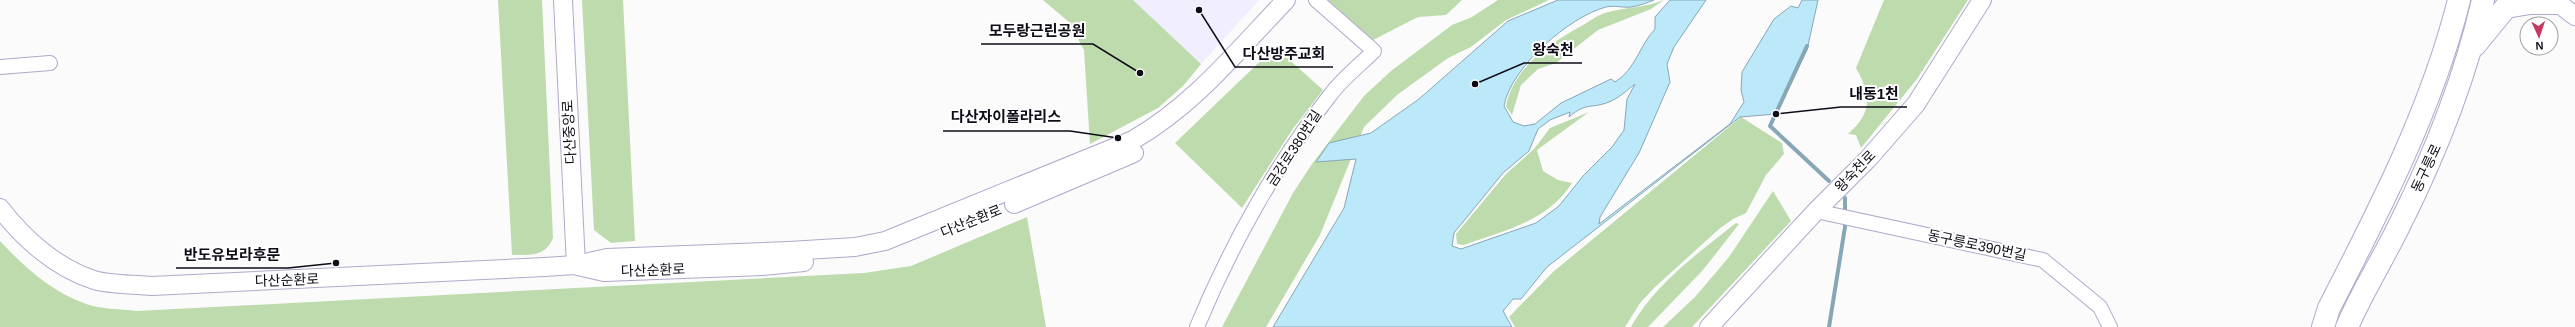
<svg xmlns="http://www.w3.org/2000/svg" width="2575" height="327" font-family="Helvetica,'Noto Sans KR',sans-serif">
  <style>
    .built { fill: #f0eeff }
    .green { fill: #bddbac }
    .water { fill: #bbe9fa; stroke: #87a7b6; fill-rule: evenodd }
    .lines { fill: none; stroke-linecap: round; stroke-linejoin: round }
    .stream { stroke: #87a7b6; stroke-width: 4 }
    .minor-casing { stroke: #aea9ca; stroke-width: 16 }
    .tertiary-casing { stroke: #aea9ca; stroke-width: 20 }
    .primary-casing { stroke: #aea9ca; stroke-width: 24 }
    .minor { stroke: #fff; stroke-width: 14 }
    .tertiary { stroke: #fff; stroke-width: 18 }
    .primary { stroke: #fff; stroke-width: 22 }
    .labels { text-anchor: middle; dominant-baseline: central; stroke-width: 4; stroke-linejoin: round; paint-order: stroke }
    .street-label { font-size: 14px; fill: #0e0c17; stroke: #fff }
    .leader { fill: none; stroke: #0e0c17; stroke-width: 1.5 }
    .callout-dot { fill: #0e0c17; stroke: #fff; stroke-width: 1.5 }
    .callout-label { font-size: 15px; text-anchor: middle; font-weight: bold; fill: #0e0c17; stroke: #fff; stroke-width: 4; stroke-linejoin: round; paint-order: stroke }
  </style>
  <rect width="100%" height="100%" fill="#fbfbfb"/>
  <path class="built" d="M 1133,0 L 1259,0 L 1201,64 Z"/>
  <g class="green">
    <path d="M 498,0 L 542,0 L 553,238 C 545,257 530,255 512,255 Z"/>
    <path d="M 582,0 L 623,0 L 635,241 L 611,243 L 594,230 Z"/>
    <path d="M 1043,0 L 1133,0 L 1201,64 L 1183,86 L 1158,108 L 1090,144 L 1084,50 L 1069,22 Z"/>
    <path d="M 1328,0 L 1462,0 L 1446,15 L 1418,17 L 1373,40 Z"/>
    <path d="M 1498,0 L 1549,0 L 1506,20 L 1471,47 L 1448,58 L 1397,95 L 1364,127 L 1320,235 L 1266,327 L 1222,327 L 1293,193 L 1312,164 L 1364,96 L 1391,71 L 1452,25 L 1472,17 Z"/>
    <path d="M 1664,0 L 1651,9 L 1598,30 L 1556,63 L 1538,69 L 1521,85 L 1512,115 L 1506,106 C 1514,67 1550,43 1583,25 C 1590,21 1598,15 1605,13 C 1625,7 1645,8 1664,0 Z"/>
    <path d="M 1884,0 L 1968,0 L 1917,79 L 1861,148 L 1856,135 L 1848,134 C 1873,113 1871,94 1856,68 Z"/>
    <path d="M 1275,47 L 1323,90 L 1292,130 L 1242,208 L 1175,143 Z"/>
    <path d="M 1589,112 L 1537,150 L 1543,171 L 1558,180 L 1572,183 C 1547,222 1505,230 1464,245 L 1457,244 L 1456,234 L 1506,174 L 1534,149 L 1550,128 Z"/>
    <path d="M 1741,117 L 1782,143 L 1784,154 L 1766,175 L 1746,213 L 1733,219 L 1719,229 L 1654,288 L 1640,303 L 1625,327 L 1515,327 L 1509,317 L 1553,272 Z"/>
    <path d="M 1773,191 L 1791,221 L 1692,327 L 1663,327 L 1695,297 L 1729,257 Z"/>
    <path d="M 1027,217 L 1046,327 L 0,327 L 0,241 C 24,267 52,292 86,304 C 101,309 121,309 137,311 L 864,273 L 911,266 Z"/>
    <path d="M 1736,223 L 1739,224 L 1703,270 L 1648,327 L 1631,327 C 1654,285 1698,253 1736,223 Z"/>
  </g>
  <path class="water" d="M 1558,0 L 1654,0 C 1647,3 1638,6 1631,7 C 1623,8 1614,5 1606,7 C 1569,17 1511,67 1504,106 L 1513,122 L 1524,126 L 1535,124 L 1561,103 L 1611,79 L 1615,82 C 1636,69 1639,46 1655,29 L 1655,17 L 1670,0 L 1706,0 L 1674,47 L 1667,64 L 1670,82 L 1639,153 L 1600,217 L 1599,224 L 1730,124 L 1744,102 L 1741,90 L 1742,72 L 1774,19 L 1791,6 L 1798,8 L 1802,0 L 1818,0 L 1807,50 L 1776,114 L 1740,117 L 1547,267 L 1521,299 L 1513,299 L 1503,311 L 1512,327 L 1273,327 L 1344,208 L 1356,159 L 1316,162 L 1329,143 L 1371,133 L 1419,99 L 1508,21 ZM 1635,84 L 1627,99 L 1624,130 L 1612,147 L 1583,176 L 1559,206 L 1536,223 L 1461,249 L 1452,246 L 1454,233 L 1503,173 L 1529,151 L 1538,129 L 1550,120 L 1570,112 L 1569,117 C 1586,102 1591,109 1609,102 C 1619,98 1626,91 1635,84 Z"/>
  <g class="lines">
    <g class="stream">
      <path d="M 1807,46 L 1770,126 L 1829,181"/>
      <path d="M 1829,327 L 1845,227 L 1845,198"/>
    </g>
    <defs>
      <g id="minor">
        <path d="M 0,67 L 50,63"/>
        <path d="M 1816,211 L 2043,260 L 2100,307 L 2110,327"/>
        <path d="M 1197,327 C 1230,247 1277,162 1331,94 C 1343,78 1360,65 1374,51 L 1316,0"/>
      </g>
      <g id="tertiary">
        <path d="M 563,0 L 576,265"/>
        <path d="M 2554,0 L 2575,16"/>
        <path d="M 1014,204 L 1134,153"/>
        <path d="M 0,208 C 23,238 56,268 94,280 C 111,285 133,284 152,286 L 544,267 L 576,265 L 607,258 L 789,251 L 855,247 L 885,241 L 1133,140 C 1194,105 1237,51 1286,0"/>
        <path d="M 578,266 L 604,272 L 762,266 L 804,262"/>
        <path d="M 1709,327 L 1816,211 L 1868,159 L 1916,104 L 1982,0"/>
      </g>
      <g id="primary">
        <path d="M 2475,45 L 2506,7 L 2530,3 L 2558,3"/>
        <path d="M 2323,327 L 2329,308 C 2380,209 2432,108 2459,0"/>
        <path d="M 2347,327 C 2362,292 2383,259 2400,224 C 2436,152 2465,79 2483,0"/>
      </g>
    </defs>
    <use href="#minor" class="minor-casing"/>
    <use href="#tertiary" class="tertiary-casing"/>
    <use href="#primary" class="primary-casing"/>
    <use href="#minor" class="minor"/>
    <use href="#tertiary" class="tertiary"/>
    <use href="#primary" class="primary"/>
  </g>
  <g class="labels">
    <g class="street-label">
      <text transform="translate(569 132) rotate(-93)">다산중앙로</text>
      <text transform="translate(1294 148) rotate(-57)">금강로380번길</text>
      <text transform="translate(2426 168) rotate(-65)">동구릉로</text>
      <text transform="translate(1855 171) rotate(-46)">왕숙천로</text>
      <text transform="translate(971 221) rotate(-22)">다산순환로</text>
      <text transform="translate(1977 245) rotate(12)">동구릉로390번길</text>
      <text transform="translate(653 270) rotate(-2)">다산순환로</text>
      <text transform="translate(287 280) rotate(-2)">다산순환로</text>
    </g>
  </g>
  <path class="leader" d="M1140 73L1093 44H981M1475 84L1524 63H1582M1199 10L1235 67H1333M1776 114L1841 107H1907M1118 138L1070 131H943M336 263L288 268H176"/>
  <g class="callout-dot">
    <circle cx="1140" cy="73" r="4"/>
    <circle cx="1475" cy="84" r="4"/>
    <circle cx="1199" cy="10" r="4"/>
    <circle cx="1776" cy="114" r="4"/>
    <circle cx="1118" cy="138" r="4"/>
    <circle cx="336" cy="263" r="4"/>
  </g>
  <g class="callout-label">
    <text x="1037" y="36">모두랑근린공원</text>
    <text x="1553" y="55">왕숙천</text>
    <text x="1284" y="59">다산방주교회</text>
    <text x="1874" y="99">내동1천</text>
    <text x="1006" y="122">다산자이폴라리스</text>
    <text x="232" y="260">반도유보라후문</text>
  </g>
  <g transform="translate(2539 36) rotate(177)"><circle r="19" fill="#ffffff" stroke="#9f9ea2"/>
  <path d="M0-3L7 15L0 10L-7 15Z" fill="#c73964"/>
  <text y="-6" font-size="11" font-weight="bold" text-anchor="middle" fill="#0e0c17">N</text>
  </g>
</svg>
